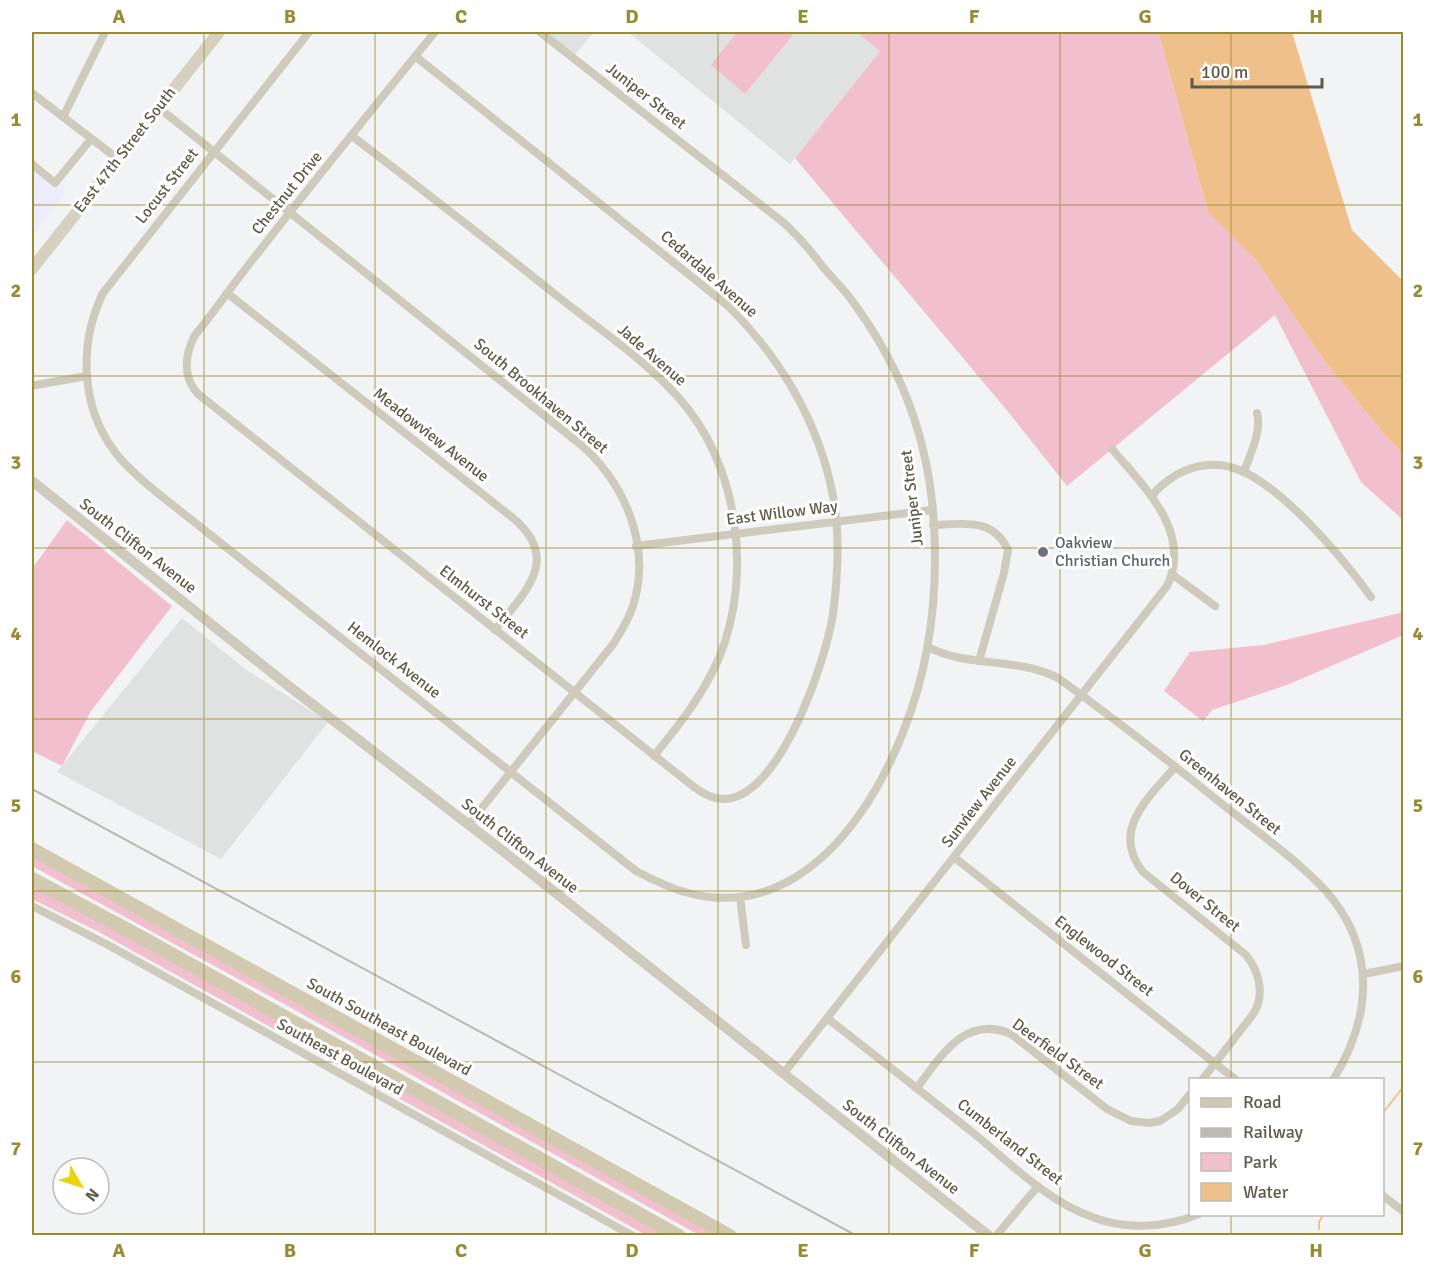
<svg xmlns="http://www.w3.org/2000/svg" width="1435" height="1267" font-family="Signika,sans-serif">
  <style>
    .commercial { fill: #ececfd }
    .education { fill: #e0e2e2 }
    .green { fill: #f2bfce }
    .water { fill: #f0c08b }
    .lines { fill: none; stroke-linecap: round; stroke-linejoin: round }
    .stream { stroke: #f0c08b; stroke-width: 2 }
    .minor { stroke: #cecabc; stroke-width: 8 }
    .tertiary { stroke: #cecabc; stroke-width: 10 }
    .secondary { stroke: #d5d1be; stroke-width: 12 }
    .primary { stroke: #d1cab0; stroke-width: 14 }
    .rail { stroke: #bcbbb3; stroke-width: 2 }
    .grid { fill: none; stroke: #988b32; stroke-width: 1.5; stroke-opacity: 0.55 }
    .worship-dot { fill: #6b7280; stroke: #fff; stroke-width: 2 }
    .labels { text-anchor: middle; dominant-baseline: central; stroke-width: 6; stroke-linejoin: round; paint-order: stroke }
    .street-label { font-size: 16px; fill: #605b48; stroke: #fff }
    .worship-label { font-size: 16px; fill: #5b616d; stroke: #fff; text-anchor: start }
    .neatline { fill: none; stroke: #988b32; stroke-width: 2 }
    .grid-label { font-size: 20px; text-anchor: middle; font-weight: bold; fill: #988b32 }
  </style>
  <rect width="100%" height="100%" fill="#f1f3f4"/>
  <path class="commercial" d="M 32,164 L 66,192 L 32,236 Z"/>
  <g class="education">
    <path d="M 540,32 L 594,32 L 573,57 Z"/>
    <path d="M 628,32 L 856,32 L 880,51 L 790,164 Z"/>
    <path d="M 182,618 L 244,668 L 328,722 L 221,859 L 57,772 Z"/>
  </g>
  <g class="green">
    <path d="M 737,32 L 795,32 L 745,94 L 711,65 Z"/>
    <path d="M 856,32 L 1158,32 L 1208,212 L 1255,259 L 1326,363 L 1383,433 L 1403,454 L 1403,520 L 1361,482 L 1275,315 L 1067,486 L 1005,408 L 795,158 L 880,51 Z"/>
    <path d="M 67,520 L 172,606 L 91,711 L 62,766 L 32,751 L 32,569 Z"/>
    <path d="M 1403,610 L 1403,638 L 1401,636 L 1287,685 L 1212,710 L 1203,721 L 1164,691 L 1190,652 L 1264,645 L 1400,613 Z"/>
    <path d="M 32,855 L 719,1235 L 699,1235 L 304,1015 L 32,866 Z"/>
    <path d="M 32,884 L 667,1235 L 646,1235 L 97,931 L 32,899 Z"/>
  </g>
  <path class="water" d="M 1158,32 L 1292,32 L 1352,230 L 1403,281 L 1403,454 L 1383,433 L 1326,363 L 1255,259 L 1208,212 Z"/>
  <g class="lines">
    <g class="stream">
      <path d="M 1382,1114 L 1404,1086"/>
      <path d="M 1319,1229 L 1319,1222 L 1324,1214"/>
    </g>
    <g class="minor">
      <path d="M 309,32 L 103,293 C 79,343 80,406 115,452 C 126,467 141,479 155,491 L 636,871 C 659,883 682,894 709,897 C 834,911 909,751 927,649 C 938,590 938,517 925,458 C 913,402 887,348 853,302 C 844,289 833,279 823,267 C 811,251 798,236 784,223 L 540,32"/>
      <path d="M 415,56 L 727,305 C 780,357 819,422 833,496 C 840,534 838,576 833,614 C 826,660 780,799 723,799 C 712,799 702,793 694,787 L 198,394 C 182,377 185,354 195,335 C 214,312 231,287 250,263 C 311,185 373,108 435,32"/>
      <path d="M 32,93 L 118,159"/>
      <path d="M 159,108 L 580,444 C 625,483 652,546 633,606 C 629,619 621,631 614,643 L 469,824"/>
      <path d="M 63,117 L 105,32"/>
      <path d="M 352,136 C 420,188 489,241 556,295 C 597,328 643,358 678,397 C 739,464 753,575 719,658 C 703,695 679,725 654,756"/>
      <path d="M 32,164 L 55,183 L 91,139"/>
      <path d="M 227,293 L 513,518 C 562,559 525,592 495,630"/>
      <path d="M 36,385 L 87,376"/>
      <path d="M 1244,472 C 1250,454 1262,432 1257,413"/>
      <path d="M 1152,496 C 1158,487 1167,481 1176,475 C 1192,466 1212,462 1230,467 C 1276,478 1343,558 1371,597"/>
      <path d="M 933,525 C 962,524 993,517 1008,550 L 1004,573 L 979,661"/>
      <path d="M 636,546 L 932,510"/>
      <path d="M 1173,575 L 1215,606"/>
      <path d="M 928,647 C 968,668 1018,657 1058,678 C 1112,717 1165,758 1217,800 C 1252,828 1295,858 1325,890 C 1377,948 1372,1017 1333,1080"/>
      <path d="M 1175,767 C 1148,798 1110,831 1143,872 L 1246,955 C 1259,971 1265,994 1254,1013 L 1202,1080"/>
      <path d="M 954,857 L 1236,1080"/>
      <path d="M 740,897 L 746,945"/>
      <path d="M 32,906 L 108,945 L 633,1236"/>
      <path d="M 1364,974 L 1404,966"/>
      <path d="M 827,1018 C 877,1057 927,1096 977,1136 C 1012,1165 1049,1202 1092,1217 C 1126,1230 1165,1228 1199,1214"/>
      <path d="M 783,1074 L 1167,586 C 1193,532 1144,487 1112,449"/>
      <path d="M 917,1088 C 941,1056 965,1014 1011,1034 L 1107,1109 L 1131,1121 L 1149,1123 L 1160,1121 L 1178,1109 L 1190,1094"/>
      <path d="M 1382,1195 L 1404,1212"/>
      <path d="M 996,1236 L 1038,1186"/>
    </g>
    <path class="tertiary" d="M 32,481 L 286,684 L 499,848 L 989,1236"/>
    <path class="secondary" d="M 32,269 L 219,32"/>
    <g class="primary">
      <path d="M 32,849 L 730,1236"/>
      <path d="M 32,879 L 137,935 L 679,1236"/>
    </g>
    <path class="rail" d="M 32,789 L 857,1236"/>
  </g>
  <path class="grid" d="M 204,32 L 204,1236M 375,32 L 375,1236M 546,32 L 546,1236M 718,32 L 718,1236M 889,32 L 889,1236M 1060,32 L 1060,1236M 1231,32 L 1231,1080M 32,205 L 1404,205M 32,376 L 1404,376M 32,548 L 1404,548M 32,719 L 1404,719M 32,891 L 1404,891M 32,1062 L 1404,1062M 1231,1214 L 1231,1236"/>
  <circle class="worship-dot" cx="1043" cy="552" r="6"/>
  <g class="labels">
    <g class="street-label">
      <text transform="translate(646 96) rotate(38)">Juniper Street</text>
      <text transform="translate(125 150) rotate(-52)">East 47th Street South</text>
      <text transform="translate(167 186) rotate(-52)">Locust Street</text>
      <text transform="translate(287 193) rotate(-51)">Chestnut Drive</text>
      <text transform="translate(709 274) rotate(41)">Cedardale Avenue</text>
      <text transform="translate(652 355) rotate(41)">Jade Avenue</text>
      <text transform="translate(541 396) rotate(40)">South Brookhaven Street</text>
      <text transform="translate(431 435) rotate(38)">Meadowview Avenue</text>
      <text transform="translate(912 498) rotate(-97)">Juniper Street</text>
      <text transform="translate(782 513) rotate(-7)">East Willow Way</text>
      <text transform="translate(138 546) rotate(38)">South Clifton Avenue</text>
      <text transform="translate(484 602) rotate(38)">Elmhurst Street</text>
      <text transform="translate(394 660) rotate(38)">Hemlock Avenue</text>
      <text transform="translate(1230 792) rotate(39)">Greenhaven Street</text>
      <text transform="translate(979 802) rotate(-52)">Sunview Avenue</text>
      <text transform="translate(520 846) rotate(38)">South Clifton Avenue</text>
      <text transform="translate(1205 902) rotate(39)">Dover Street</text>
      <text transform="translate(1104 956) rotate(38)">Englewood Street</text>
      <text transform="translate(389 1027) rotate(29)">South Southeast Boulevard</text>
      <text transform="translate(1058 1054) rotate(36)">Deerfield Street</text>
      <text transform="translate(340 1057) rotate(29)">Southeast Boulevard</text>
      <text transform="translate(1010 1142) rotate(38)">Cumberland Street</text>
      <text transform="translate(901 1147) rotate(38)">South Clifton Avenue</text>
    </g>
    <g class="worship-label">
      <text x="1055" y="543">Oakview<tspan x="1055" dy="18">Christian Church</tspan></text>
    </g>
  </g>
  <rect width="1435" height="1267" fill="none" stroke="#ffffff" stroke-width="66"/>
  <rect x="1189" y="1078" width="195" height="138" fill="#ffffff" stroke="#bfbdb6" stroke-width="1.5"/>
  <rect x="1201" y="1098" width="30" height="9" fill="#d1cab0" stroke="#bfbdb6" stroke-width="1.5"/>
  <text x="1243" y="1108" font-size="18" fill="#605b48">Road</text>
  <rect x="1201" y="1128" width="30" height="9" fill="#bcbbb3" stroke="#bfbdb6" stroke-width="1.5"/>
  <text x="1243" y="1138" font-size="18" fill="#605b48">Railway</text>
  <rect x="1201" y="1153" width="30" height="18" fill="#f2bfce" stroke="#bfbdb6" stroke-width="1.5"/>
  <text x="1243" y="1168" font-size="18" fill="#605b48">Park</text>
  <rect x="1201" y="1183" width="30" height="18" fill="#f0c08b" stroke="#bfbdb6" stroke-width="1.5"/>
  <text x="1243" y="1198" font-size="18" fill="#605b48">Water</text>
  <g transform="translate(81 1186) rotate(129)"><circle r="28" fill="#ffffff" stroke="#bfbdb6" stroke-width="1.5"/>
  <path d="M0-4.5L10 22L0 15L-10 22Z" fill="#edd212"/>
  <text y="-9" font-size="16" font-weight="bold" text-anchor="middle" fill="#605b48">N</text>
  </g>
  <path d="M1192 78v9h130v-9" fill="none" stroke="#605b48" stroke-width="3"/>
  <text x="1201" y="78" font-size="18" fill="#605b48" stroke="#ffffff" stroke-width="4.5" paint-order="stroke">100 m</text>
  <rect x="33" y="33" width="1369" height="1201" class="neatline"/>
  <g class="grid-label">
    <text x="119" y="23">A</text>
    <text x="290" y="23">B</text>
    <text x="461" y="23">C</text>
    <text x="632" y="23">D</text>
    <text x="803" y="23">E</text>
    <text x="974" y="23">F</text>
    <text x="1145" y="23">G</text>
    <text x="1316" y="23">H</text>
    <text x="16" y="126">1</text>
    <text x="1418" y="126">1</text>
    <text x="16" y="297">2</text>
    <text x="1418" y="297">2</text>
    <text x="16" y="469">3</text>
    <text x="1418" y="469">3</text>
    <text x="16" y="640">4</text>
    <text x="1418" y="640">4</text>
    <text x="16" y="812">5</text>
    <text x="1418" y="812">5</text>
    <text x="16" y="983">6</text>
    <text x="1418" y="983">6</text>
    <text x="16" y="1155">7</text>
    <text x="1418" y="1155">7</text>
    <text x="119" y="1257">A</text>
    <text x="290" y="1257">B</text>
    <text x="461" y="1257">C</text>
    <text x="632" y="1257">D</text>
    <text x="803" y="1257">E</text>
    <text x="974" y="1257">F</text>
    <text x="1145" y="1257">G</text>
    <text x="1316" y="1257">H</text>
  </g>
</svg>
